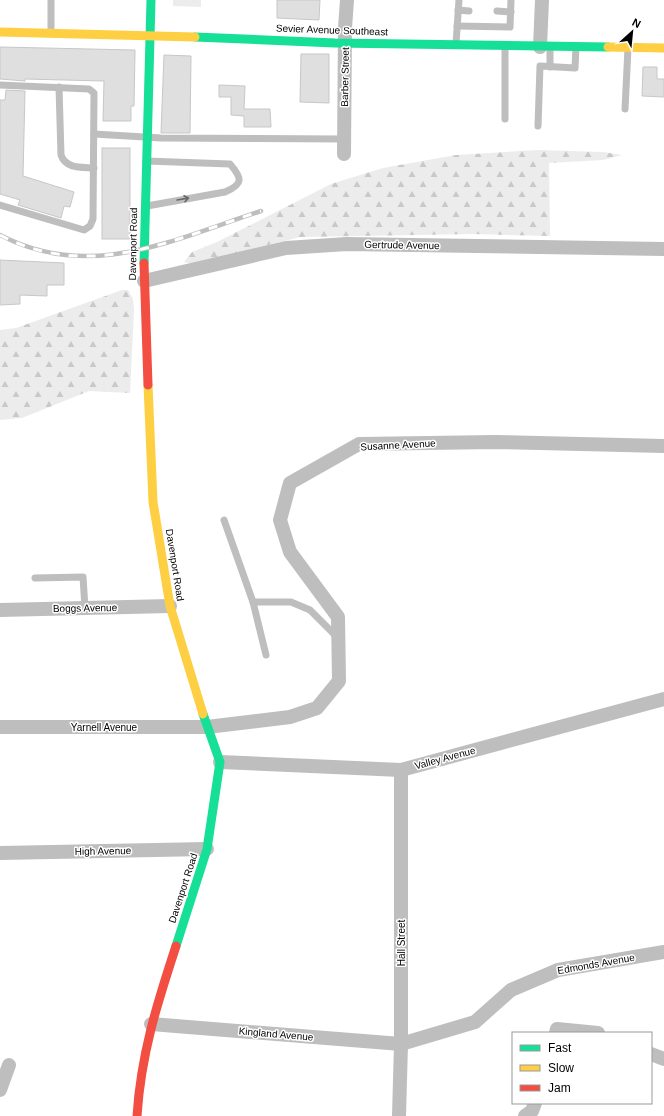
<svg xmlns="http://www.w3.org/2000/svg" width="664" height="1116" font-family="Arial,sans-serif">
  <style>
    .forest { fill: url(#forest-firs) }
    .pitch { fill: #ececec }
    .building { fill: #dfdfdf; stroke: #c7c7c7 }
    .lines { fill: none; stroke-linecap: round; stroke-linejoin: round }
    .lane { stroke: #bebebe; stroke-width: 7 }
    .street { stroke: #bebebe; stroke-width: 14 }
    .fast { stroke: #16e098; stroke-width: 9 }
    .slow { stroke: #ffcf43; stroke-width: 9 }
    .jam { stroke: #f24e42; stroke-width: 9 }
    .rail-casing { stroke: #bebebe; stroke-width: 4.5 }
    .rail { stroke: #fff; stroke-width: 3; stroke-dasharray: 9; stroke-linecap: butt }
    .oneway { stroke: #686868 }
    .labels { text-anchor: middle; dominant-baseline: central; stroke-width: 3; stroke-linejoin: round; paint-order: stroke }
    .street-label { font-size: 10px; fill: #000; stroke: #fff }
  </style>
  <defs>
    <pattern id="forest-firs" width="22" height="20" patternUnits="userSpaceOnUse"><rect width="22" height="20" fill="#ececec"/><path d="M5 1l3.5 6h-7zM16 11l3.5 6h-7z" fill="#c9c9c9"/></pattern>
  </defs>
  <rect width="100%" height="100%" fill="#fff"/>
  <g class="forest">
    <path d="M 537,150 L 603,152 L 622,155 L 603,160 L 549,163 L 550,236 L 473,234 L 300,237 L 193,264 L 184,262 L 192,252 L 217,242 L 331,184 L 383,168 L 456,155 Z"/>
    <path d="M 122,290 L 128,290 L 133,299 L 134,310 L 130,393 L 89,391 L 22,418 L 0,420 L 0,330 L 16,328 Z"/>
  </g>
  <path class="pitch" d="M 173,0 L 201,0 L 201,7 L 173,6 Z"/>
  <g class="building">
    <path d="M 277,0 L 320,0 L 319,20 L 277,18 Z"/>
    <path d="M 0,47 L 135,50 L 134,106 L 131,106 L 131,121 L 103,121 L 104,81 L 25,79 L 25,81 L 0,79 Z"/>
    <path d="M 301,54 L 329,54 L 329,103 L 300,102 Z"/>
    <path d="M 164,55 L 191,56 L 190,133 L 161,133 Z"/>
    <path d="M 643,67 L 657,67 L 657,79 L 664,79 L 664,97 L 642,96 Z"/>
    <path d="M 219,85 L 245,86 L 244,109 L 270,109 L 271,127 L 244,127 L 244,116 L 231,115 L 231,97 L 219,97 Z"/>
    <path d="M 6,90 L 25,91 L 23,176 L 74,192 L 70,207 L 64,206 L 61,218 L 18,205 L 20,200 L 0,194 L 0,100 L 5,100 Z"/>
    <rect x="102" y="148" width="28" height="91"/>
    <path d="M 0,260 L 64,263 L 64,285 L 47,285 L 47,296 L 20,295 L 20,304 L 0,305 Z"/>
  </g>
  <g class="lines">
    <g class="lane">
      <path d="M 51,0 L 51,31"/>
      <path d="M 458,10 L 469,11"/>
      <path d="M 497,11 L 511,12"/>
      <path d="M 457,26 L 510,27 L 511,0"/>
      <path d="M 456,44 L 459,0"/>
      <path d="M 550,67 L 550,47"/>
      <path d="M 0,85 L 89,89 L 94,93 L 93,219 L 90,226 L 84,230 L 0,205"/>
      <path d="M 59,87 L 61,155 C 66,169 81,167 94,168"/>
      <path d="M 625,109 L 628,48"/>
      <path d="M 505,119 L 505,46"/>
      <path d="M 538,126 L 540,66 L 575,68 L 576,47"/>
      <path d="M 94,134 L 161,138 L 343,139"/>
      <path d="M 146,161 L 230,164 C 242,178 244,184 225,192 L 147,206"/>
      <path d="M 224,520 L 253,602"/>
      <path d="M 35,578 L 83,577 L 85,608"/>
      <path d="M 266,655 L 253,602 L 291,602 L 310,610 L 337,637"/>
    </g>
    <g class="street">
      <path d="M 540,47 L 542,0"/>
      <path d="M 344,154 L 345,28 L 347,0"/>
      <path d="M 144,281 L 286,248 L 347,244 L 664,249"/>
      <path d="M 0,610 L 170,606"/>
      <path d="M 0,727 L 207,727 L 290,717 L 317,708 L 339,681 L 338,617 L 290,552 L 280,520 L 290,483 L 359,444 L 495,442 L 664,446"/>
      <path d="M 220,762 L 401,770 L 664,699"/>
      <path d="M 0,853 L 207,849"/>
      <path d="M 151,1024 L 401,1044 L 475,1022 L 511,990 L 558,970 L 664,952"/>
      <path d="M 556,1033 L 557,1029 L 598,1033"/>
      <path d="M 651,1054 L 664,1059"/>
      <path d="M 0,1090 L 9,1065"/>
      <path d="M 399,1116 L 401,1044 L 401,770"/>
      <path d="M 525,1116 L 532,1111 L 535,1103"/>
    </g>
    <g class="fast">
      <path d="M 195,37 L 335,43 L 608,47"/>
      <path d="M 144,263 L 151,0"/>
      <path d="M 176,946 L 207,849 L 220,762 L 203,714"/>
    </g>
    <g class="slow">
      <path d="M 0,32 L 195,37"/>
      <path d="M 608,47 L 664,48"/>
      <path d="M 148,385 L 153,502 L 170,606 L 203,714"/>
    </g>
    <g class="jam">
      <path d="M 144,263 L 148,385"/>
      <path d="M 137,1116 C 141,1054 157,1004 176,946"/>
    </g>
    <defs>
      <path id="rail" d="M 0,235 C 90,282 172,240 261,211"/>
    </defs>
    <use href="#rail" class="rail-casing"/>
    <use href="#rail" class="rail"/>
  </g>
  <defs><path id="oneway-shaft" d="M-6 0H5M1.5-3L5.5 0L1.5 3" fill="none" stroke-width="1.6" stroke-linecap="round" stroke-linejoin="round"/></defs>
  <use class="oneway" href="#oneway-shaft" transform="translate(183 199) rotate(-10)"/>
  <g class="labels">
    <g class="street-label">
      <text transform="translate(332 30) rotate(2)">Sevier Avenue Southeast</text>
      <text transform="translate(345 77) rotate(-89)">Barber Street</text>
      <text transform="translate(133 244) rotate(-89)">Davenport Road</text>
      <text transform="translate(402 245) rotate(1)">Gertrude Avenue</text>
      <text transform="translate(398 445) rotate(-3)">Susanne Avenue</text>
      <text transform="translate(175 565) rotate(81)">Davenport Road</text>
      <text transform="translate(85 608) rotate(-1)">Boggs Avenue</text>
      <text x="104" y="727">Yarnell Avenue</text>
      <text transform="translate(445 758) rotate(-15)">Valley Avenue</text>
      <text transform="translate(103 851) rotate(-1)">High Avenue</text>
      <text transform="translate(183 888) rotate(-72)">Davenport Road</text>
      <text transform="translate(401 943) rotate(-90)">Hall Street</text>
      <text transform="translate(596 964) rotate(-10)">Edmonds Avenue</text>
      <text transform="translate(276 1034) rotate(5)">Kingland Avenue</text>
    </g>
  </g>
  <rect x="512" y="1032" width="140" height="72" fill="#ffffff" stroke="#999999"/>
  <rect x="520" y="1045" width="20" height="6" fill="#16e098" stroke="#999999"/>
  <text x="548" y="1052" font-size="12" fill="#000000">Fast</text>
  <rect x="520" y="1065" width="20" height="6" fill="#ffcf43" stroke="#999999"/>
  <text x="548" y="1072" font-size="12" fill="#000000">Slow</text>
  <rect x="520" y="1085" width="20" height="6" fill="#f24e42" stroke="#999999"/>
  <text x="548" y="1092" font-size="12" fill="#000000">Jam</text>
  <g transform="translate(632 32) rotate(27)" stroke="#ffffff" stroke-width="3" paint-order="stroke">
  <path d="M0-3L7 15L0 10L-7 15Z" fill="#000000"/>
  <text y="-6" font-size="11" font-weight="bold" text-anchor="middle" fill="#000000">N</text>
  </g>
</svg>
